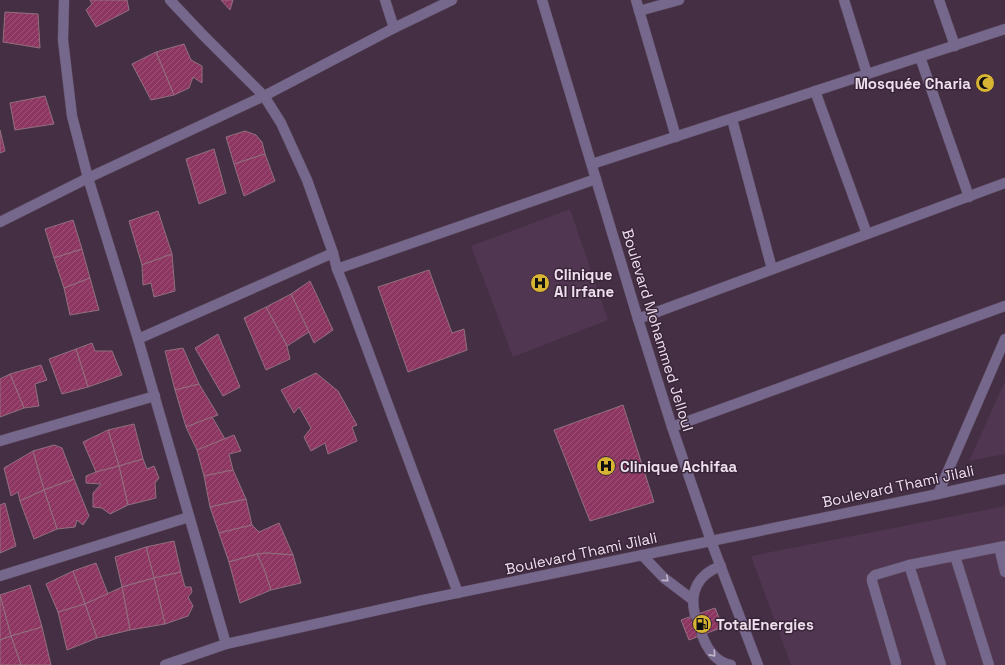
<svg xmlns="http://www.w3.org/2000/svg" width="1005" height="665" font-family="'Space Grotesk',sans-serif">
  <style>
    .built { fill: #503650 }
    .building { fill: url(#building-hatch); stroke: #91707e }
    .lines { fill: none; stroke-linecap: round; stroke-linejoin: round }
    .minor-tunnel { stroke: #5d495d; stroke-width: 10; stroke-dasharray: 10 5; stroke-linecap: butt }
    .minor-casing { stroke: #5f4b5f; stroke-width: 11 }
    .minor { stroke: #75688c; stroke-width: 10 }
    .oneway { stroke: #c3b5ca }
    .labels { text-anchor: middle; dominant-baseline: central; stroke-width: 3; stroke-linejoin: round; paint-order: stroke }
    .poi-label { font-size: 15px; font-weight: bold; fill: #eddfec; stroke: #3a253a; text-anchor: start }
    .street-label { font-size: 15px; fill: #eddfec; stroke: #3a253a }
  </style>
  <defs>
    <pattern id="building-hatch" width="6" height="6" patternUnits="userSpaceOnUse"><rect width="6" height="6" fill="#8d3662"/><path d="M-1 1l2-2M0 6l6-6M5 7l2-2" fill="none" stroke="#9d5379"/></pattern>
  </defs>
  <rect width="100%" height="100%" fill="#442f44"/>
  <g class="built">
    <path d="M 570,209 L 608,320 L 513,357 L 471,246 Z"/>
    <path d="M 1005,381 L 1005,454 L 969,461 Z"/>
    <path d="M 1005,506 L 1005,665 L 791,665 L 751,556 Z"/>
  </g>
  <g class="building">
    <path d="M 90,0 L 127,0 L 129,10 L 96,27 L 86,10 L 92,4 Z"/>
    <path d="M 221,0 L 233,0 L 230,10 Z"/>
    <path d="M 5,12 L 38,14 L 40,48 L 3,42 Z"/>
    <path d="M 184,44 L 191,60 L 202,66 L 202,83 L 193,77 L 189,88 L 174,95 L 156,52 Z"/>
    <path d="M 156,52 L 174,95 L 151,100 L 132,64 Z"/>
    <path d="M 45,96 L 54,124 L 15,130 L 10,103 Z"/>
    <path d="M 0,130 L 5,151 L 0,153 Z"/>
    <path d="M 245,131 L 256,135 L 262,142 L 265,154 L 234,164 L 226,137 Z"/>
    <path d="M 214,149 L 226,193 L 199,204 L 186,159 Z"/>
    <path d="M 265,154 L 275,181 L 244,196 L 234,164 Z"/>
    <path d="M 158,211 L 172,254 L 142,265 L 129,221 Z"/>
    <path d="M 73,220 L 82,249 L 54,258 L 45,229 Z"/>
    <path d="M 82,249 L 90,278 L 64,288 L 54,258 Z"/>
    <path d="M 172,254 L 175,291 L 154,297 L 151,283 L 143,285 L 142,265 Z"/>
    <path d="M 429,270 L 452,333 L 464,329 L 467,350 L 408,372 L 378,287 Z"/>
    <path d="M 90,278 L 99,310 L 70,315 L 64,288 Z"/>
    <path d="M 310,281 L 333,330 L 314,343 L 291,294 Z"/>
    <path d="M 291,294 L 309,332 L 287,346 L 266,307 Z"/>
    <path d="M 266,307 L 287,346 L 290,359 L 266,370 L 244,318 Z"/>
    <path d="M 218,334 L 240,387 L 223,396 L 195,348 Z"/>
    <path d="M 92,343 L 95,351 L 112,351 L 122,375 L 88,387 L 76,349 Z"/>
    <path d="M 183,348 L 199,384 L 175,390 L 165,351 Z"/>
    <path d="M 76,349 L 88,387 L 62,394 L 49,359 Z"/>
    <path d="M 41,365 L 47,380 L 35,384 L 39,406 L 24,408 L 10,374 Z"/>
    <path d="M 316,373 L 338,391 L 357,425 L 352,427 L 357,441 L 328,454 L 325,443 L 311,451 L 304,437 L 311,428 L 299,407 L 294,413 L 281,390 Z"/>
    <path d="M 10,374 L 24,408 L 0,417 L 0,379 Z"/>
    <path d="M 199,384 L 218,415 L 186,427 L 175,390 Z"/>
    <path d="M 623,405 L 654,502 L 590,521 L 554,430 Z"/>
    <path d="M 212,417 L 225,439 L 197,450 L 186,427 Z"/>
    <path d="M 134,424 L 143,459 L 119,466 L 108,430 Z"/>
    <path d="M 108,430 L 119,466 L 96,472 L 83,442 Z"/>
    <path d="M 234,435 L 241,451 L 229,454 L 233,470 L 204,476 L 197,450 Z"/>
    <path d="M 54,445 L 62,448 L 74,479 L 44,490 L 33,451 Z"/>
    <path d="M 33,451 L 44,490 L 20,501 L 18,492 L 11,496 L 4,468 Z"/>
    <path d="M 143,459 L 147,469 L 154,466 L 159,478 L 155,483 L 156,498 L 128,505 L 119,466 Z"/>
    <path d="M 119,466 L 128,505 L 110,514 L 102,508 L 93,507 L 93,493 L 101,484 L 86,483 L 86,476 L 96,472 Z"/>
    <path d="M 233,470 L 246,499 L 210,507 L 204,476 Z"/>
    <path d="M 74,479 L 89,516 L 83,525 L 77,520 L 75,527 L 57,529 L 44,490 Z"/>
    <path d="M 44,490 L 57,529 L 34,539 L 20,501 Z"/>
    <path d="M 246,499 L 252,525 L 219,533 L 210,507 Z"/>
    <path d="M 5,503 L 16,546 L 0,553 L 0,505 Z"/>
    <path d="M 279,523 L 293,555 L 267,553 L 257,554 L 229,562 L 219,533 L 252,525 L 259,532 Z"/>
    <path d="M 174,541 L 181,572 L 154,578 L 146,547 Z"/>
    <path d="M 146,547 L 154,578 L 122,587 L 115,557 Z"/>
    <path d="M 267,553 L 293,555 L 301,583 L 271,590 L 264,569 L 257,554 Z"/>
    <path d="M 257,554 L 264,569 L 271,590 L 240,603 L 229,562 Z"/>
    <path d="M 96,563 L 108,594 L 85,604 L 73,571 Z"/>
    <path d="M 73,571 L 85,604 L 58,612 L 46,584 Z"/>
    <path d="M 181,572 L 185,587 L 191,587 L 192,592 L 188,597 L 193,606 L 188,616 L 165,624 L 154,578 Z"/>
    <path d="M 154,578 L 165,624 L 130,630 L 122,587 Z"/>
    <path d="M 30,585 L 42,627 L 11,636 L 0,595 Z"/>
    <path d="M 122,587 L 130,630 L 97,638 L 85,604 Z"/>
    <path d="M 0,595 L 11,636 L 0,640 Z"/>
    <path d="M 85,604 L 97,638 L 67,650 L 58,612 Z"/>
    <path d="M 715,608 L 723,627 L 689,640 L 681,620 Z"/>
    <path d="M 42,627 L 51,665 L 21,665 L 11,636 Z"/>
    <path d="M 11,636 L 21,665 L 0,665 L 0,640 Z"/>
  </g>
  <g class="lines">
    <path class="minor-tunnel" d="M 695,615 L 702,635"/>
    <defs>
      <g id="minor">
        <path d="M 64,0 L 63,40 L 72,116 L 88,178 L 138,339 L 226,644"/>
        <path d="M 170,0 L 203,35 L 264,96 L 281,123 L 307,180 L 333,253 L 337,269 L 345,289 L 458,593"/>
        <path d="M 385,0 L 394,28"/>
        <path d="M 542,0 L 638,319 L 672,427 L 711,541 L 758,665"/>
        <path d="M 636,0 L 676,137"/>
        <path d="M 844,0 L 867,74"/>
        <path d="M 939,0 L 955,46"/>
        <path d="M 639,11 L 679,0"/>
        <path d="M 920,57 L 969,197"/>
        <path d="M 815,91 L 867,234"/>
        <path d="M 732,119 L 772,269"/>
        <path d="M 592,164 L 1005,29"/>
        <path d="M 0,222 L 88,178 L 264,96 L 394,28 L 452,0"/>
        <path d="M 337,269 L 596,179"/>
        <path d="M 638,319 L 1005,183"/>
        <path d="M 138,339 L 333,253"/>
        <path d="M 672,427 L 1005,306"/>
        <path d="M 0,441 L 155,396"/>
        <path d="M 938,494 L 1005,339"/>
        <path d="M 999,547 L 1005,572"/>
        <path d="M 642,555 L 664,578 L 693,600"/>
        <path d="M 955,556 L 989,665"/>
        <path d="M 909,565 L 941,665"/>
        <path d="M 0,576 L 189,517"/>
        <path d="M 695,615 C 689,592 698,574 721,566"/>
        <path d="M 702,635 C 707,649 715,662 731,665"/>
        <path d="M 896,663 L 872,581 L 872,578 L 875,575 L 909,565 L 1005,546"/>
        <path d="M 165,665 L 226,644 L 423,600 L 711,541 L 938,494 L 1005,479"/>
      </g>
    </defs>
    <use href="#minor" class="minor-casing"/>
    <use href="#minor" class="minor"/>
  </g>
  <defs><path id="oneway-chevron" d="M-2-3.5L2.5 0L-2 3.5" fill="none" stroke-width="1.6" stroke-linecap="round" stroke-linejoin="round"/></defs>
  <g class="oneway">
    <use href="#oneway-chevron" transform="translate(666 579) rotate(41)"/>
    <use href="#oneway-chevron" transform="translate(713 654) rotate(48)"/>
  </g>
  <defs>
    <symbol id="mosque-disc" viewBox="-11 -11 22 22"><circle r="9.5" fill="#d8b434" stroke="#3a253a"/><path d="M3.5-4.9A6 6 0 1 0 3.5 4.9A5 5 0 1 1 3.5-4.9Z" fill="#111"/></symbol>
    <symbol id="hospital-disc" viewBox="-11 -11 22 22"><circle r="9.5" fill="#d8b434" stroke="#3a253a"/><path d="M-5-5h3v3.5h4V-5h3V5h-3V1.5h-4V5h-3Z" fill="#111"/></symbol>
    <symbol id="fuel-disc" viewBox="-11 -11 22 22"><circle r="9.5" fill="#d8b434" stroke="#3a253a"/><path d="M-5.5-6h7V0h2V4h1.3V-2.5L3-4.5l.8-.8L6-3V5H2.5V1h-1V6h-7ZM-4.2-4.7v3.2H.2V-4.7Z" fill="#111"/></symbol>
  </defs>
  <g fill-rule="evenodd">
    <use href="#mosque-disc" x="974" y="72" width="22" height="22"/>
    <use href="#hospital-disc" x="529" y="272" width="22" height="22"/>
    <use href="#hospital-disc" x="595" y="455" width="22" height="22"/>
    <use href="#fuel-disc" x="691" y="613" width="22" height="22"/>
  </g>
  <g class="labels">
    <g class="poi-label">
      <text x="971" y="83" text-anchor="end">Mosquée Charia</text>
      <text x="554" y="274">Clinique<tspan x="554" dy="17">Al Irfane</tspan></text>
      <text x="620" y="466">Clinique Achifaa</text>
      <text x="716" y="624">TotalEnergies</text>
    </g>
    <g class="street-label">
      <text transform="translate(658 330) rotate(73)">Boulevard Mohammed Jelloul</text>
      <text transform="translate(898 486) rotate(-12)">Boulevard Thami Jilali</text>
      <text transform="translate(581 553) rotate(-12)">Boulevard Thami Jilali</text>
    </g>
  </g>
</svg>
